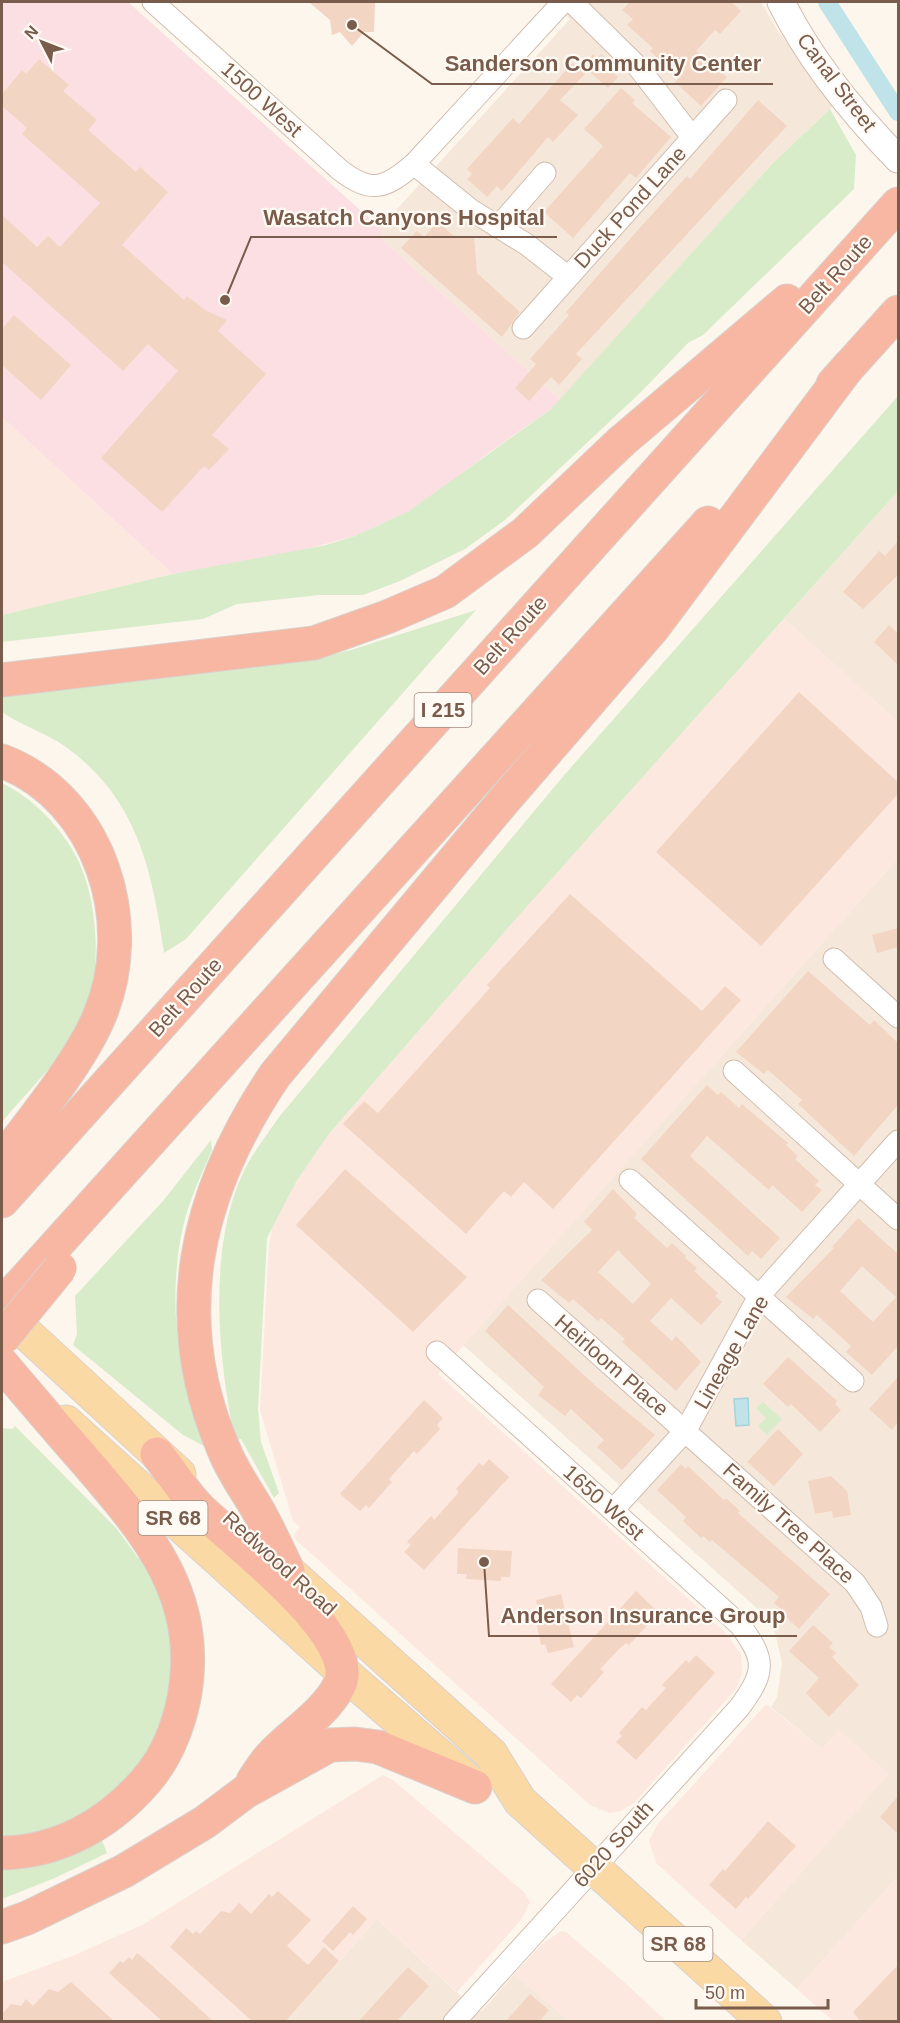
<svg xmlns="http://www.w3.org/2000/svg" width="900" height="2023" font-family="Arial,sans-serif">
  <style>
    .residential { fill: #f5e8da }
    .commercial { fill: #fde8e0 }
    .medical { fill: #fbdfe3 }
    .green { fill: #d8ecc9 }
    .water { fill: #bfe3e8; stroke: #a5d3da; stroke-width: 1.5 }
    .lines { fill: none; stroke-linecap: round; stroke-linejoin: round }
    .canal { stroke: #bfe3e8; stroke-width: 18 }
    .building { fill: #f3d5c3; fill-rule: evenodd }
    .minor-casing { stroke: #d1beb0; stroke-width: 23 }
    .tertiary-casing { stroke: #d1beb0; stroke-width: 29 }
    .primary-casing { stroke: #dad1cd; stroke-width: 35 }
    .motorway-casing { stroke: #dad1cd; stroke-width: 35 }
    .minor { stroke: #fff; stroke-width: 21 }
    .tertiary { stroke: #fff; stroke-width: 27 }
    .primary { stroke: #fbd9a5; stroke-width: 33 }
    .motorway { stroke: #f7b7a3; stroke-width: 33 }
    .motorway-bridge-casing { stroke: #dad1cd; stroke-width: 35; stroke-linecap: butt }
    .motorway-bridge { stroke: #f7b7a3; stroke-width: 33 }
    .labels { text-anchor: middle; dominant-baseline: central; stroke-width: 4.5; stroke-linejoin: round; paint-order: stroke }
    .shield { fill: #fffaf3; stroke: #a28b7f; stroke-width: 1.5 }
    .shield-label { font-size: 20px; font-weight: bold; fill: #7a5c4d }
    .street-label { font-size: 21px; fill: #7a5c4d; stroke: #fffaf3 }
    .leader { fill: none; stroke: #7a5c4d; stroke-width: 2 }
    .callout-dot { fill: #7a5c4d; stroke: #fffaf3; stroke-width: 2 }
    .callout-label { font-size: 22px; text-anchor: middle; font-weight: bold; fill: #7a5c4d; stroke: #fffaf3; stroke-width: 4.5; stroke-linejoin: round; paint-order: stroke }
  </style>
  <rect width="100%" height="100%" fill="#fdf6ec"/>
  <g class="residential">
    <path d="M 550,2 L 761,2 L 778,31 L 834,105 L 773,163 L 560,400 L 384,241 L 379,223 L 388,219 L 570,19 Z"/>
    <path d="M 898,491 L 898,722 L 784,619 Z"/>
    <path d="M 898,858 L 898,1876 L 797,1989 L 741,1940 L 888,1774 L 839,1731 L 822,1749 L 771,1707 L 777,1697 L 782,1663 L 775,1633 L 760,1611 L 463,1345 Z"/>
    <path d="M 377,1919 L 478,2012 L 483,2010 L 514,1974 L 569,2021 L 285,2022 Z"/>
  </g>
  <g class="commercial">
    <path d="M 2,417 L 173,574 L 2,615 Z"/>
    <path d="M 784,619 L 898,722 L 898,858 L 438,1374 L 725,1632 L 741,1654 L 742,1673 L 736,1689 L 634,1803 L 621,1811 L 609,1813 L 590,1805 L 295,1539 L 294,1535 L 300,1527 L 293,1521 L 260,1410 L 269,1244 L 272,1228 L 296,1182 L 328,1135 L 575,850 Z"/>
    <path d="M 766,1704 L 822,1749 L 839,1730 L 889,1774 L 741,1940 L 656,1863 L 649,1841 L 657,1825 Z"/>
    <path d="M 383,1775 L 393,1780 L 524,1892 L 530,1902 L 521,1920 L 457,1992 L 377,1919 L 285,2021 L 2,2022 L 2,1982 L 75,1955 L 142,1925 Z"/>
    <path d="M 898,1876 L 898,2021 L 833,2021 L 797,1989 Z"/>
    <path d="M 561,1931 L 566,1932 L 624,1982 L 666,2021 L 569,2021 L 514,1974 L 541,1945 Z"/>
  </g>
  <path class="medical" d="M 2,2 L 128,2 L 369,218 L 379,223 L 384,241 L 560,400 L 551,409 L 483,457 L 436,494 L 409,511 L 355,536 L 292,553 L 173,574 L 2,417 Z"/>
  <g class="green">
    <path d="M 830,109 L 856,155 L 854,189 L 703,335 L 688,343 L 642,391 L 505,520 L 465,549 L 400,581 L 363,595 L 319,595 L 237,604 L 203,619 L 2,642 L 2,615 L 173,574 L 326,545 L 355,536 L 409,511 L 551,409 L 773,163 Z"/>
    <path d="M 898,396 L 898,491 L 513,922 L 328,1135 L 296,1182 L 267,1238 L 258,1409 L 261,1442 L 279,1493 L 274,1498 L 241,1439 L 235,1440 C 218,1360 207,1247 244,1171 C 253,1152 267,1135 279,1117 L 566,773 Z"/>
    <path d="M 476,610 L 186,939 L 164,953 C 152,871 138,799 66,747 C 46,733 22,726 2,712 L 2,695 L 292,663 L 351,650 Z"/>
    <path d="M 2,783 C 32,798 56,822 73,851 C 100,895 105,986 77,1031 C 56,1064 26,1093 2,1122 Z"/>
    <path d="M 211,1140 L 212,1150 C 201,1175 189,1201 183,1227 C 167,1296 177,1383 206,1447 L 183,1435 L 73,1345 L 77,1334 L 75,1296 L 163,1201 Z"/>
    <path d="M 763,1402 L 782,1419 L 767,1435 L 758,1426 L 766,1418 L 756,1408 Z"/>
    <path d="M 15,1426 L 117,1529 L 138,1558 L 145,1560 C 160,1594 175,1631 174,1669 C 171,1748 108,1817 33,1835 C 23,1838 12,1838 2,1839 L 2,1428 L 12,1429 Z"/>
    <path d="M 100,1836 L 107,1853 L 55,1878 L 2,1899 L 2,1867 Z"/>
  </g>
  <path class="water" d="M 748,1398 L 749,1425 L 736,1426 L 734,1399 Z"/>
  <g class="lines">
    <path class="canal" d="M 827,2 L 898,112"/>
  </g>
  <g class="building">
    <path d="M 309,2 L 375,2 L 374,32 L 364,32 L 352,46 L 340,32 L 332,35 L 330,20 Z"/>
    <path d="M 630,2 L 731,2 L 741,11 L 720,34 L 715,30 L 696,51 L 727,77 L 701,106 L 675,82 L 679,78 L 650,51 L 653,48 L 627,25 L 633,19 L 622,10 Z"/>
    <path d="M 593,54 L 597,58 L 601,54 L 618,69 L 614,73 L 618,77 L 608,88 L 583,66 Z"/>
    <path d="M 39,59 L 69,85 L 63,91 L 97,120 L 88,130 L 136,172 L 140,167 L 168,192 L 122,245 L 184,300 L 187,296 L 205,310 L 227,320 L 218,331 L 266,374 L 212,435 L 229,449 L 209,470 L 204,466 L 162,512 L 101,458 L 178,371 L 148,344 L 123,371 L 2,262 L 2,215 L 37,247 L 48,236 L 60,247 L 100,203 L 22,134 L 27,128 L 2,106 L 2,94 L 22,70 L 26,74 Z"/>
    <path d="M 572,63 L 585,74 L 560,100 L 578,115 L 553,142 L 548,137 L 502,191 L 497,186 L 487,197 L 467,179 L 472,174 L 467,169 L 513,118 L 519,124 Z"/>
    <path d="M 621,88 L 635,100 L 632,103 L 671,137 L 636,178 L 630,173 L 573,238 L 544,212 L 603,146 L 584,129 Z"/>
    <path d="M 758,100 L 787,126 L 576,354 L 582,359 L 559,385 L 551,377 L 529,401 L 515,388 L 536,364 L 530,359 L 569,315 L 566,312 L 636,232 L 687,176 L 690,179 Z"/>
    <path d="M 438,222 L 456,238 L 474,237 L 477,273 L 520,312 L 502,337 L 401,248 L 417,231 L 424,237 Z"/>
    <path d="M 14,315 L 71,365 L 41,400 L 2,365 L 2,329 Z"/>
    <path d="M 898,541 L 898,575 L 863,609 L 843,592 L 879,551 L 885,556 Z"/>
    <path d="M 889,625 L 898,633 L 898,665 L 874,642 Z"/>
    <path d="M 799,692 L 898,782 L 898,794 L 761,946 L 656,852 Z"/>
    <path d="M 570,894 L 702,1011 L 725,986 L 741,1000 L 553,1209 L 524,1182 L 511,1197 L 504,1191 L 466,1234 L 343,1124 L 364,1101 L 378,1113 L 490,988 L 487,985 Z"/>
    <path d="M 898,928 L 898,947 L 877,953 L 872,935 Z"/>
    <path d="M 808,971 L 870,1025 L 874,1020 L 898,1043 L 898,1105 L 854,1156 L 798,1104 L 802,1100 L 768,1070 L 764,1074 L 736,1052 Z"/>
    <path d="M 707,1085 L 718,1095 L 721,1092 L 739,1108 L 742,1104 L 788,1143 L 786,1145 L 798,1156 L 795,1159 L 819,1181 L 815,1185 L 822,1190 L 802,1212 L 772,1185 L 769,1190 L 707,1136 L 690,1156 L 780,1238 L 761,1259 L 752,1251 L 748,1256 L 641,1159 Z"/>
    <path d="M 345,1169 L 467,1277 L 413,1332 L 296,1225 Z"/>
    <path d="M 613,1189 L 637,1214 L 634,1218 L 667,1248 L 672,1243 L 686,1256 L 685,1258 L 697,1268 L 694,1271 L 718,1293 L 715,1296 L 722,1302 L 701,1325 L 671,1298 L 650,1321 L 672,1341 L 676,1336 L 701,1362 L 676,1391 L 622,1342 L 625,1339 L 601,1318 L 598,1321 L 573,1299 L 569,1303 L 541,1280 L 592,1230 L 584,1222 ZM 618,1250 L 651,1284 L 633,1304 L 598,1272 Z"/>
    <path d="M 858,1218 L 898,1254 L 898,1346 L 872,1375 L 846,1352 L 851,1346 L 817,1315 L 813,1319 L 786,1297 L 834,1248 L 832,1247 ZM 862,1266 L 896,1297 L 873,1322 L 840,1291 Z"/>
    <path d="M 508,1305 L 597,1387 L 655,1435 L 622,1470 L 597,1447 L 604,1440 L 571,1409 L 565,1416 L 538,1395 L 544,1387 L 485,1331 Z"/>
    <path d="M 788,1357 L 837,1401 L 835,1404 L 841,1410 L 820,1432 L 791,1404 L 788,1407 L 763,1384 Z"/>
    <path d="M 898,1377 L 898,1422 L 892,1430 L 869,1409 Z"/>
    <path d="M 424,1400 L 443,1418 L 437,1425 L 440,1429 L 417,1454 L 414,1451 L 389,1479 L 392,1482 L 369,1508 L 366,1505 L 360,1511 L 340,1494 Z"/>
    <path d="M 778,1429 L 803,1454 L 774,1486 L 747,1462 Z"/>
    <path d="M 489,1459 L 509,1477 L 424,1570 L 404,1552 L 411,1545 L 407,1542 L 431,1516 L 434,1520 L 459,1492 L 456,1489 L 479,1463 L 483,1466 Z"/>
    <path d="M 681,1464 L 686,1469 L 688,1466 L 724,1500 L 726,1498 L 740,1511 L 738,1513 L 830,1594 L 799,1629 L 780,1612 L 782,1610 L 774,1603 L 779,1597 L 712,1540 L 710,1542 L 703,1536 L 701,1538 L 683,1521 L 686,1517 L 657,1490 Z"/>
    <path d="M 831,1476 L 847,1491 L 851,1515 L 833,1518 L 832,1511 L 815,1514 L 808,1481 Z"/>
    <path d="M 458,1548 L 512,1551 L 510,1577 L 501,1577 L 501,1581 L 466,1579 L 467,1574 L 457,1574 Z"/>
    <path d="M 636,1591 L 655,1609 L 649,1616 L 652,1620 L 629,1645 L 626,1643 L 619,1649 L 600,1669 L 604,1672 L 581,1698 L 577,1695 L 571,1702 L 551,1684 Z"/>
    <path d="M 561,1594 L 574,1647 L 548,1653 L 545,1644 L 541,1645 L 534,1611 L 538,1610 L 536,1600 Z"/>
    <path d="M 813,1625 L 833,1643 L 829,1647 L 836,1653 L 832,1657 L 859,1685 L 829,1717 L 806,1693 L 819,1678 L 789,1651 Z"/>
    <path d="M 696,1655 L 715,1673 L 636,1760 L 616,1742 L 622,1736 L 619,1733 L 642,1707 L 646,1710 L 666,1688 L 662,1685 L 686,1660 L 689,1663 Z"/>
    <path d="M 898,1796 L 898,1834 L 880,1817 Z"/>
    <path d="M 768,1821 L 796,1846 L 748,1899 L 746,1897 L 736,1909 L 709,1885 L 723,1869 L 725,1871 Z"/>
    <path d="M 278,1891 L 311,1920 L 287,1946 L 308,1965 L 324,1947 L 339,1961 L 285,2022 L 253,2022 L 170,1947 L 186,1928 L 193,1934 L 196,1931 L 200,1934 L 221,1911 L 230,1913 L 239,1903 L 251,1914 L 269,1894 L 272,1897 Z"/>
    <path d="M 353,1906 L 367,1919 L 353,1935 L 350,1932 L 333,1951 L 322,1941 Z"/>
    <path d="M 137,1953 L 149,1963 L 214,2022 L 163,2022 L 109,1973 L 120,1961 L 123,1963 L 129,1957 L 132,1960 Z"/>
    <path d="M 898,1965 L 898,2022 L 861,2022 L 853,2012 Z"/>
    <path d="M 408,1967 L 429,1986 L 396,2022 L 358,2022 Z"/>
    <path d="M 71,1982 L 115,2022 L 2,2022 L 2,2014 L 11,2004 L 21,2006 L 26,1999 L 33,2006 L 49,1989 L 58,1992 Z"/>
    <path d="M 530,1994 L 549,2010 L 539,2022 L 505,2022 Z"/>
  </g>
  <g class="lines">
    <defs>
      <g id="minor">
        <path d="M 153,2 L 340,170 C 371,194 385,189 414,164 L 563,2"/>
        <path d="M 572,2 L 639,68 L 692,137"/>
        <path d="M 414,164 L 471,210 L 526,244 L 567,276"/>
        <path d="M 498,227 L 545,173"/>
        <path d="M 523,328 L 726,100"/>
        <path d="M 834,959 L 898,1017"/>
        <path d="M 734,1071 L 898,1219"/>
        <path d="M 630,1180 L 853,1381"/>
        <path d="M 538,1300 L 855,1583 L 871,1607 L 877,1626"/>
        <path d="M 437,1352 L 740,1625 C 766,1660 766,1672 739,1708 L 454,2022"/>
        <path d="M 613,1510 L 686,1430 L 759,1296 L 898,1141"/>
      </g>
      <path id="tertiary" d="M 781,2 C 810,60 853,113 898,159"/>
      <g id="primary">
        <path d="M 2,1311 L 179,1474"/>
        <path d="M 66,1422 L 343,1672 L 471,1783"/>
        <path d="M 289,1572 L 491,1754 L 520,1801 L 765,2022"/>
      </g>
      <g id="motorway">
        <path d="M 833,384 L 898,312"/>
        <path d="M 2,680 L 314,643 L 387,617 L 445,592 L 525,533 L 622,441 L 787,301"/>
        <path d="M 2,761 C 101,799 139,924 99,1017 C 80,1062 32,1121 2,1160"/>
        <path d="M 2,1201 L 898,204"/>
        <path d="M 2,1305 L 708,523"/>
        <path d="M 2,1364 C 30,1397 59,1431 88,1464 C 148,1534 203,1598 184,1698 C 178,1728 165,1760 144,1783 C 107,1825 58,1852 2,1853"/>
        <path d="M 157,1454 C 171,1471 183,1492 199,1508 C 231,1540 364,1638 339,1686 C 325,1713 293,1733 272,1755 C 265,1762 259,1772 253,1781"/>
        <path d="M 288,1571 C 279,1552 270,1532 260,1514 C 248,1492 233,1473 224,1450 C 166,1316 196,1192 275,1075 L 501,804 L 653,628 L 848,367"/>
        <path d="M 2,1927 L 27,1918 L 124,1871 L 205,1822 L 245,1792 L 330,1745 L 355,1744 L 378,1747 L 475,1787"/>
      </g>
    </defs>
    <use href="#minor" class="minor-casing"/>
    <use href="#tertiary" class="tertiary-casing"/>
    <use href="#primary" class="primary-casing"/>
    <use href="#motorway" class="motorway-casing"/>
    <use href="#minor" class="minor"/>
    <use href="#tertiary" class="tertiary"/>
    <use href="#primary" class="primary"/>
    <use href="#motorway" class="motorway"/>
    <defs>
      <path id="motorway-bridge" d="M 2,1339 L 60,1268"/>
    </defs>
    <use href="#motorway-bridge" class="motorway-bridge-casing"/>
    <use href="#motorway-bridge" class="motorway-bridge"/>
  </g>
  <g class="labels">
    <g class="shield">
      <rect x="414.5" y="693" width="57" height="34" rx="4.5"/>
      <rect x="138.5" y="1501" width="69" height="34" rx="4.5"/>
      <rect x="643.5" y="1927" width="69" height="34" rx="4.5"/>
    </g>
    <g class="shield-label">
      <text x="443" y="710">I 215</text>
      <text x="173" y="1518">SR 68</text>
      <text x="678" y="1944">SR 68</text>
    </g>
    <g class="street-label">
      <text transform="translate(837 82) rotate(53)">Canal Street</text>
      <text transform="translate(262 99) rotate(42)">1500 West</text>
      <text transform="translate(630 207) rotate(-48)">Duck Pond Lane</text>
      <text transform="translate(835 274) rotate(-48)">Belt Route</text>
      <text transform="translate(510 635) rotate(-48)">Belt Route</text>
      <text transform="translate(185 997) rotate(-48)">Belt Route</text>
      <text transform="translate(731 1352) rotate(-60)">Lineage Lane</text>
      <text transform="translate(612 1365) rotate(41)">Heirloom Place</text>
      <text transform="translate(604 1502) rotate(42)">1650 West</text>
      <text transform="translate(789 1523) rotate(42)">Family Tree Place</text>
      <text transform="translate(280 1563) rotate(42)">Redwood Road</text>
      <text transform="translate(613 1844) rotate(-48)">6020 South</text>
    </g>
  </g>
  <path class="leader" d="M352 25L432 84H773M225 300L251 237H557M484 1562L489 1636H797"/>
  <g class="callout-dot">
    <circle cx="352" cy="25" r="6"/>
    <circle cx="225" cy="300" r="6"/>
    <circle cx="484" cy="1562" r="6"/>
  </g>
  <g class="callout-label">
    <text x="603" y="71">Sanderson Community Center</text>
    <text x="404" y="225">Wasatch Canyons Hospital</text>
    <text x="643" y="1623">Anderson Insurance Group</text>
  </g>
  <rect width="900" height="2023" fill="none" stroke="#7a5c4d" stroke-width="6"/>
  <g transform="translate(42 42) rotate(312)" stroke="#fffaf3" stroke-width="4.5" paint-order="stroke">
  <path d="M0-4.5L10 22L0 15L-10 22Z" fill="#7a5c4d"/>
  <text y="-9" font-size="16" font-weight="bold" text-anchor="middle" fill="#7a5c4d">N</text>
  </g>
  <path d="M696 1999v9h132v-9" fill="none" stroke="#7a5c4d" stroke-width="3"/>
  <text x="705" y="1999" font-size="18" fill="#7a5c4d" stroke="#fffaf3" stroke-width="4.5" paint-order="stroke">50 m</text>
</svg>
